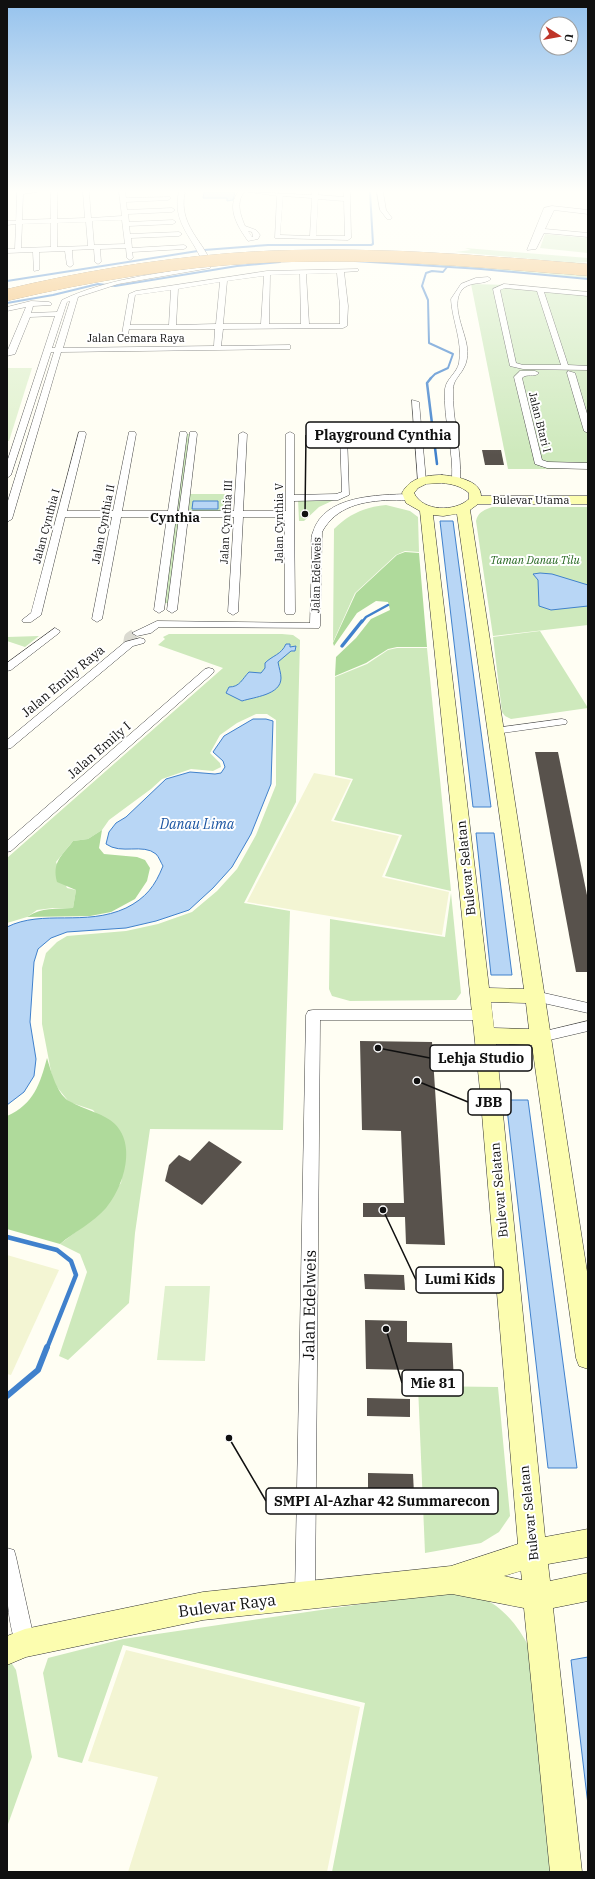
<svg xmlns="http://www.w3.org/2000/svg" width="595" height="1879" font-family="'IBM Plex Serif',serif">
  <style>
    .farmland { fill: #f3f5d3 }
    .green { fill: #cee9bc }
    .forest { fill: #afda9b }
    .pitch { fill: #e0f1ce }
    .water { fill: #b8d6f5; stroke: #4081cc }
    .lines { fill: none; stroke-linecap: round; stroke-linejoin: round }
    .stream-far4 { stroke: #4081cc; stroke-width: 2 }
    .stream-far3 { stroke: #4081cc; stroke-width: 2.5 }
    .stream-far2 { stroke: #4081cc; stroke-width: 3.5 }
    .stream-far1 { stroke: #4081cc; stroke-width: 4.5 }
    .stream { stroke: #4081cc; stroke-width: 6 }
    .building { fill: #58524c }
    .street-tunnel { stroke: #dbdad1; stroke-width: 12; stroke-dasharray: 12 5.5; stroke-linecap: butt }
    .street-casing { stroke: #434343; stroke-width: 1 }
    .secondary-casing { stroke: #323232; stroke-width: 1 }
    .street { fill: #fff; fill-rule: evenodd }
    .secondary { fill: #fcfdaf; fill-rule: evenodd }
    .highway-bridge-casing { stroke: #212121; stroke-width: 12; stroke-linecap: butt }
    .highway-bridge { stroke: #f2b55e; stroke-width: 12 }
    .labels { text-anchor: middle; dominant-baseline: central; stroke-width: 4; stroke-linejoin: round; paint-order: stroke }
    .far-street-label { font-size: 11px; fill: #101010; stroke: #fff }
    .far-park-label { font-size: 11px; font-style: italic; fill: #256720; stroke: #fff }
    .far-quarter-label { font-size: 13px; font-weight: bold; fill: #101010; stroke: #fff }
    .street-label { font-size: 13px; fill: #101010; stroke: #fff }
    .water-label { font-size: 14px; font-style: italic; fill: #1a54a1; stroke: #fff }
    .near-street-label { font-size: 16px; fill: #101010; stroke: #fff }
    .leader { fill: none; stroke: #101010; stroke-width: 1.5 }
    .callout-dot { fill: #101010; stroke: #fff; stroke-width: 1.5 }
    .callout { fill: #fff; stroke: #101010; stroke-width: 1.5 }
    .callout-label { font-size: 14px; text-anchor: middle; font-weight: bold; fill: #101010 }
  </style>
  <rect width="100%" height="100%" fill="#fffef3"/>
  <g class="farmland">
    <path d="M 314,773 L 351,780 L 331,821 L 399,836 L 382,877 L 449,892 L 442,935 L 247,902 Z"/>
    <path d="M 7,1255 L 59,1270 L 11,1375 L 7,1374 Z"/>
    <path d="M 126,1650 L 360,1707 L 327,1872 L 128,1872 L 158,1777 L 88,1761 Z"/>
  </g>
  <g class="green">
    <path d="M 545,234 L 588,238 L 588,253 L 540,248 Z"/>
    <path d="M 465,248 L 588,258 L 588,262 L 575,263 L 455,252 L 471,250 Z"/>
    <path d="M 416,259 L 588,275 L 588,278 L 417,264 Z"/>
    <path d="M 471,284 L 508,285 L 588,291 L 588,469 L 508,469 Z"/>
    <path d="M 184,434 L 191,434 L 182,513 L 174,513 Z"/>
    <path d="M 189,494 L 229,494 L 228,513 L 186,513 Z"/>
    <path d="M 298,499 L 334,500 L 319,507 L 304,521 L 299,521 Z"/>
    <path d="M 386,505 L 410,511 L 418,517 L 419,552 L 405,551 L 396,555 L 355,593 L 333,642 L 334,529 C 349,514 365,507 386,505 Z"/>
    <path d="M 492,507 L 588,507 L 588,625 L 493,636 L 476,521 C 478,512 484,510 492,507 Z"/>
    <path d="M 173,515 L 181,515 L 171,603 L 162,603 Z"/>
    <path d="M 540,631 L 588,708 L 511,719 L 505,716 L 502,712 L 493,637 Z"/>
    <path d="M 169,634 L 282,634 L 293,635 L 300,640 L 296,802 L 244,903 L 290,911 L 283,1130 L 150,1129 L 135,1233 L 129,1303 L 68,1360 L 59,1356 L 87,1272 L 80,1254 L 60,1244 L 77,1231 L 121,1183 L 126,1150 L 93,1110 L 69,1102 L 53,1082 L 42,1024 L 42,968 L 46,953 L 57,942 L 67,936 L 126,931 L 158,924 L 192,912 L 217,891 L 237,869 L 256,835 L 276,785 L 276,720 L 267,714 L 256,714 L 237,723 L 220,735 L 210,753 L 220,763 L 221,767 L 213,771 L 191,769 L 162,779 L 151,789 L 109,820 L 102,830 L 88,839 L 73,841 L 56,862 L 67,888 L 76,890 L 73,908 L 53,908 L 37,910 L 27,917 L 7,923 L 7,858 L 223,668 L 158,645 L 165,639 L 163,637 Z"/>
    <path d="M 39,636 L 25,647 L 7,641 L 7,637 Z"/>
    <path d="M 397,648 L 427,648 L 451,891 L 385,876 L 402,835 L 334,820 L 353,779 L 335,775 L 335,677 L 367,664 L 388,650 Z"/>
    <path d="M 451,893 L 461,993 L 456,1000 L 350,1001 L 332,996 L 329,989 L 330,919 L 445,937 Z"/>
    <path d="M 418,1386 L 498,1387 L 510,1516 L 499,1532 L 481,1543 L 425,1553 Z"/>
    <path d="M 451,1591 C 460,1593 470,1594 479,1597 C 502,1605 518,1626 529,1647 L 556,1872 L 332,1872 L 365,1703 L 123,1645 L 82,1763 L 58,1757 L 43,1673 L 48,1658 L 123,1639 Z"/>
    <path d="M 7,1656 L 16,1670 L 32,1757 L 7,1827 Z"/>
  </g>
  <g class="forest">
    <path d="M 405,552 L 419,553 L 427,647 L 397,647 L 388,649 L 366,663 L 335,676 L 336,657 L 356,638 L 371,619 L 390,610 L 388,602 L 376,601 L 357,613 L 334,646 L 333,643 L 356,593 L 397,555 Z"/>
    <path d="M 102,830 L 99,848 L 104,854 L 137,857 L 145,860 L 150,868 L 147,881 L 135,899 L 111,912 L 90,916 L 27,917 C 42,907 56,909 73,908 L 76,890 L 57,882 C 52,862 61,857 73,841 L 88,839 Z"/>
    <path d="M 47,1058 C 51,1071 57,1096 71,1102 C 84,1109 98,1112 110,1120 C 139,1140 124,1187 106,1208 C 93,1223 74,1232 60,1244 L 7,1229 L 7,1116 C 34,1104 40,1084 47,1058 Z"/>
  </g>
  <g class="pitch">
    <path d="M 7,368 L 32,368 L 9,441 L 7,441 Z"/>
    <path d="M 165,1286 L 210,1286 L 205,1361 L 157,1360 Z"/>
  </g>
  <g class="water">
    <path d="M 204,192 L 235,192 L 233,200 L 227,201 L 227,198 L 203,198 Z"/>
    <path d="M 193,501 L 218,501 L 218,509 L 192,509 Z"/>
    <path d="M 440,521 L 453,521 L 491,807 L 473,807 Z"/>
    <path d="M 540,573 L 552,574 L 588,585 L 588,606 L 551,610 L 539,606 L 538,580 L 533,574 Z"/>
    <path d="M 286,644 L 290,644 L 290,647 L 296,646 L 295,651 L 291,651 L 278,662 C 279,668 281,673 281,678 C 281,695 254,697 242,701 L 226,693 L 229,687 C 240,687 242,679 249,672 L 261,673 L 265,668 L 265,663 C 273,655 281,655 286,644 Z"/>
    <path d="M 253,719 L 266,719 L 273,721 L 271,784 L 251,834 L 232,867 L 213,888 L 189,910 L 156,921 L 126,928 L 67,932 L 51,938 L 38,949 L 34,962 L 30,1022 L 36,1059 L 34,1076 L 24,1092 L 7,1105 L 7,927 C 43,909 85,927 126,908 C 146,898 155,886 163,866 C 161,863 159,857 156,854 C 143,843 121,855 106,844 L 109,832 L 116,823 L 126,817 L 166,779 L 190,772 L 215,774 L 221,773 L 225,767 L 223,761 L 213,752 L 224,736 Z"/>
    <path d="M 476,833 L 494,833 L 512,975 L 491,975 Z"/>
    <path d="M 506,1100 L 528,1100 L 577,1468 L 548,1468 Z"/>
    <path d="M 588,1657 L 588,1805 L 571,1660 Z"/>
  </g>
  <g class="lines">
    <g class="stream-far4">
      <path d="M 355,261 L 481,269 L 588,279"/>
      <path d="M 7,281 L 204,250 L 268,245 L 371,245 L 373,244 L 370,192"/>
      <path d="M 7,303 L 53,295 L 98,284 L 115,286 L 237,266 L 280,262"/>
      <path d="M 430,379 L 435,374 L 448,368 L 453,354 L 429,343 L 428,300 L 422,286 L 426,273 L 432,271 L 443,272 L 447,267"/>
    </g>
    <g class="stream-far3">
      <path d="M 431,378 L 427,383 L 437,464"/>
      <path d="M 362,622 L 366,617 L 388,605"/>
    </g>
    <path class="stream-far2" d="M 342,646 L 362,621"/>
    <path class="stream-far1" d="M 7,1237 L 57,1250 L 71,1261 L 76,1275 L 47,1348"/>
    <path class="stream" d="M 7,1396 L 38,1370 L 47,1347"/>
  </g>
  <g class="building">
    <path d="M 482,450 L 501,450 L 504,465 L 485,465 Z"/>
    <path d="M 535,752 L 558,752 L 588,900 L 588,972 L 576,972 Z"/>
    <path d="M 360,1041 L 432,1042 L 445,1245 L 406,1244 L 405,1217 L 363,1217 L 363,1203 L 404,1203 L 401,1131 L 362,1130 Z"/>
    <path d="M 209,1141 L 242,1162 L 202,1205 L 165,1181 L 169,1165 L 179,1155 L 190,1161 Z"/>
    <path d="M 364,1274 L 404,1275 L 405,1290 L 365,1289 Z"/>
    <path d="M 365,1320 L 407,1321 L 407,1342 L 452,1343 L 454,1382 L 412,1382 L 411,1370 L 366,1369 Z"/>
    <path d="M 367,1398 L 410,1399 L 410,1417 L 367,1416 Z"/>
    <path d="M 368,1473 L 413,1474 L 414,1494 L 368,1493 Z"/>
  </g>
  <g class="lines">
    <path class="street-tunnel" d="M 129,644 L 130,638 L 137,633"/>
    <defs>
      <g id="street">
        <path d="M 17,192 L 37,192 L 23,194 L 22,220 L 51,219 L 51,192 L 57,192 L 57,219 L 85,218 L 83,192 L 89,192 L 91,218 L 122,216 L 119,192 L 125,192 L 126,198 L 170,197 L 171,198 L 168,200 L 126,202 L 127,210 L 172,208 L 175,210 L 172,212 L 128,214 L 129,222 L 173,220 L 176,222 L 173,224 L 129,226 L 130,234 L 179,232 L 182,234 L 179,236 L 131,238 L 132,248 L 184,245 L 187,247 L 184,249 L 132,252 L 133,258 L 130,260 L 127,258 L 126,248 L 100,249 L 101,262 L 98,264 L 95,262 L 94,249 L 72,250 L 73,265 L 70,267 L 67,265 L 65,251 L 39,252 L 39,270 L 34,271 L 33,252 L 7,253 L 7,249 L 15,249 L 16,224 L 7,225 L 7,221 L 16,221 ZM 122,220 L 125,244 L 94,245 L 92,221 ZM 86,222 L 88,246 L 57,247 L 57,223 ZM 51,223 L 51,247 L 21,248 L 22,224 Z"/>
        <path d="M 179,192 L 185,192 C 176,229 214,249 210,268 L 118,284 L 78,297 L 63,348 L 214,346 L 215,329 L 129,329 L 128,334 L 122,334 L 129,294 L 136,291 L 267,271 L 358,269 L 358,271 L 344,272 L 348,306 L 347,326 L 343,328 L 223,329 L 221,346 L 290,345 L 290,349 L 287,349 L 61,352 L 12,519 L 7,522 L 7,504 L 54,352 L 51,352 L 11,475 L 7,478 L 7,462 L 55,316 L 30,317 L 15,354 L 7,356 L 7,352 L 26,307 L 7,311 L 7,307 L 31,301 L 49,302 L 51,303 L 51,305 L 33,306 L 31,313 L 57,312 L 62,300 C 106,279 155,274 204,266 C 195,239 171,223 179,192 ZM 337,273 L 340,306 L 340,324 L 309,324 L 306,274 ZM 300,274 L 301,324 L 269,324 L 270,275 ZM 264,276 L 261,324 L 223,324 L 227,281 ZM 220,282 L 216,324 L 176,325 L 178,289 ZM 171,290 L 169,325 L 130,325 L 135,295 ZM 70,301 L 55,348 L 52,348 L 67,302 Z"/>
        <path d="M 238,192 L 244,192 C 236,203 240,214 245,226 L 256,230 L 260,235 L 258,239 L 248,241 C 238,227 226,208 238,192 ZM 248,231 L 252,232 L 253,237 L 252,237 Z"/>
        <path d="M 249,192 L 312,195 L 312,192 L 318,192 L 318,195 L 344,197 L 344,192 L 350,192 L 351,238 L 348,240 L 275,238 L 277,196 ZM 283,196 L 312,198 L 310,236 L 280,235 ZM 318,199 L 344,201 L 345,236 L 316,236 Z"/>
        <path d="M 377,192 L 383,192 L 386,210 L 392,218 L 391,219 L 387,219 L 380,210 Z"/>
        <path d="M 552,206 L 588,210 L 588,214 L 554,210 L 545,229 L 588,233 L 588,237 L 544,233 L 536,249 L 527,250 L 544,208 Z"/>
        <path d="M 476,278 L 488,277 L 491,279 C 483,286 469,280 461,291 C 451,306 465,331 467,347 C 470,372 454,374 453,389 C 452,420 462,450 460,481 L 456,484 L 452,481 C 454,450 443,420 445,389 C 446,379 457,373 459,363 C 463,342 452,320 451,299 L 461,284 Z"/>
        <path d="M 504,284 L 588,292 L 588,296 L 544,292 L 568,365 L 588,366 L 588,370 L 523,369 L 510,366 L 493,289 ZM 505,288 L 537,291 L 561,365 L 523,365 L 516,363 L 500,290 Z"/>
        <path d="M 520,371 L 535,371 L 539,373 C 534,378 527,373 522,378 L 542,460 L 548,462 L 588,463 L 588,469 L 547,468 L 535,464 L 514,377 Z"/>
        <path d="M 568,371 L 575,373 L 588,417 L 588,433 L 584,431 L 567,373 Z"/>
        <path d="M 412,400 L 419,402 L 426,481 L 422,484 L 418,481 Z"/>
        <path d="M 79,432 L 85,432 L 86,434 L 67,511 L 113,511 L 129,432 L 135,432 L 136,434 L 122,511 L 168,511 L 180,432 L 186,432 L 187,434 L 177,511 L 179,511 L 190,432 L 196,432 L 197,434 L 188,511 L 234,511 L 239,434 L 243,432 L 247,434 L 243,511 L 286,511 L 286,434 L 290,432 L 294,434 L 294,495 L 336,494 L 342,492 L 340,436 L 344,434 L 347,434 L 349,495 L 338,500 L 294,501 L 295,612 L 294,614 L 286,614 L 285,612 L 285,517 L 243,517 L 238,612 L 233,615 L 228,612 L 234,517 L 188,517 L 177,610 L 172,613 L 167,610 L 179,517 L 176,517 L 164,610 L 159,613 L 154,610 L 167,517 L 121,517 L 102,619 L 97,622 L 92,619 L 112,517 L 65,517 L 41,615 L 31,622 L 23,622 L 22,620 L 31,613 Z"/>
        <path d="M 409,494 L 412,495 L 412,499 C 405,501 398,500 391,500 C 363,501 336,506 322,532 L 320,626 L 319,628 L 159,627 L 151,633 L 137,636 L 132,633 L 157,621 L 310,623 C 311,601 311,578 312,556 C 312,549 310,538 313,532 C 324,495 378,495 409,494 Z"/>
        <path d="M 55,628 L 60,631 L 59,633 L 11,670 L 7,671 L 7,663 Z"/>
        <path d="M 140,638 L 144,639 L 145,641 L 144,643 L 133,646 L 11,748 L 7,749 L 7,740 L 125,642 Z"/>
        <path d="M 209,668 L 213,669 L 214,671 L 213,673 L 11,851 L 7,852 L 7,841 L 205,669 Z"/>
        <path d="M 562,719 L 566,720 L 567,722 L 566,724 L 495,734 L 489,731 L 495,728 Z"/>
        <path d="M 535,991 L 588,1003 L 588,1013 L 530,1000 L 528,996 L 530,992 Z"/>
        <path d="M 313,1010 L 483,1010 L 488,1011 L 490,1015 L 488,1019 L 483,1020 L 320,1020 L 315,1596 L 312,1603 L 305,1606 L 298,1603 L 295,1596 L 306,1015 L 308,1011 Z"/>
        <path d="M 588,1021 L 588,1031 L 541,1042 L 536,1041 L 534,1037 L 536,1033 L 541,1032 Z"/>
        <path d="M 7,1548 L 14,1550 L 16,1557 L 35,1643 L 32,1650 L 25,1653 L 18,1650 C 5,1618 7,1582 7,1548 Z"/>
      </g>
      <path id="secondary" d="M 442,475 C 454,476 481,480 481,496 L 588,496 L 588,504 L 478,504 L 470,510 L 588,1278 L 588,1369 L 579,1366 L 576,1358 L 532,1045 L 496,1044 L 545,1537 L 588,1529 L 588,1557 L 548,1564 L 550,1581 L 588,1573 L 588,1601 L 553,1608 L 582,1872 L 550,1872 L 524,1608 L 452,1594 L 203,1620 L 26,1657 L 7,1665 L 7,1636 L 25,1629 L 203,1592 L 451,1566 L 518,1544 L 480,1090 L 420,511 L 406,503 L 402,493 C 410,478 425,475 442,475 ZM 442,483 C 452,484 461,486 469,493 L 469,499 C 455,512 423,512 414,493 L 418,488 L 426,484 ZM 457,514 L 524,989 L 489,988 L 433,515 L 443,516 ZM 491,1002 L 526,1003 L 529,1029 L 494,1028 ZM 521,1571 L 522,1580 L 504,1576 Z"/>
    </defs>
    <use href="#street" class="street-casing"/>
    <use href="#secondary" class="secondary-casing"/>
    <use href="#street" class="street"/>
    <use href="#secondary" class="secondary"/>
    <defs>
      <path id="highway-bridge" d="M 7,295 C 101,273 195,258 292,256 C 391,253 489,262 588,270"/>
    </defs>
    <use href="#highway-bridge" class="highway-bridge-casing"/>
    <use href="#highway-bridge" class="highway-bridge"/>
  </g>
  <linearGradient id="sky" x2="0" y2="1"><stop stop-color="#95c2ed"/><stop offset="0.42" stop-color="#fffffa"/><stop offset="1" stop-color="#fffffa" stop-opacity="0"/></linearGradient>
  <rect width="595" height="455" fill="url(#sky)"/>
  <g class="labels">
    <g class="far-street-label">
      <text x="136" y="338">Jalan Cemara Raya</text>
      <text transform="translate(540 422) rotate(76)">Jalan Btari I</text>
      <text x="531" y="500">Bulevar Utama</text>
      <text transform="translate(226 522) rotate(-87)">Jalan Cynthia III</text>
      <text transform="translate(279 523) rotate(-90)">Jalan Cynthia V</text>
      <text transform="translate(103 524) rotate(-79)">Jalan Cynthia II</text>
      <text transform="translate(46 526) rotate(-75)">Jalan Cynthia I</text>
      <text transform="translate(316 575) rotate(-89)">Jalan Edelweis</text>
    </g>
    <g class="far-park-label">
      <text x="535" y="560">Taman Danau Tilu</text>
    </g>
    <g class="far-quarter-label">
      <text x="175" y="517">Cynthia</text>
    </g>
    <g class="street-label">
      <text transform="translate(63 681) rotate(-40)">Jalan Emily Raya</text>
      <text transform="translate(99 750) rotate(-41)">Jalan Emily I</text>
      <text transform="translate(466 868) rotate(-96)">Bulevar Selatan</text>
      <text transform="translate(499 1190) rotate(-95)">Bulevar Selatan</text>
      <text transform="translate(529 1513) rotate(-96)">Bulevar Selatan</text>
    </g>
    <g class="water-label">
      <text x="197" y="824">Danau Lima</text>
    </g>
    <g class="near-street-label">
      <text transform="translate(309 1305) rotate(-89)">Jalan Edelweis</text>
      <text transform="translate(227 1605) rotate(-7)">Bulevar Raya</text>
    </g>
  </g>
  <path class="leader" d="M305 514L306 435M378 1048L430 1058M417 1081L468 1102M383 1210L416 1280M386 1329L402 1383M229 1438L266 1501"/>
  <g class="callout-dot">
    <circle cx="305" cy="514" r="4"/>
    <circle cx="378" cy="1048" r="4"/>
    <circle cx="417" cy="1081" r="4"/>
    <circle cx="383" cy="1210" r="4"/>
    <circle cx="386" cy="1329" r="4"/>
    <circle cx="229" cy="1438" r="4"/>
  </g>
  <g class="callout">
    <rect x="306" y="422" width="153" height="26" rx="4"/>
    <rect x="430" y="1045" width="102" height="26" rx="4"/>
    <rect x="468" y="1089" width="43" height="26" rx="4"/>
    <rect x="416" y="1267" width="87" height="26" rx="4"/>
    <rect x="402" y="1370" width="61" height="26" rx="4"/>
    <rect x="266" y="1488" width="232" height="26" rx="4"/>
  </g>
  <g class="callout-label">
    <text x="383" y="440">Playground Cynthia</text>
    <text x="481" y="1063">Lehja Studio</text>
    <text x="489" y="1107">JBB</text>
    <text x="460" y="1284">Lumi Kids</text>
    <text x="433" y="1388">Mie 81</text>
    <text x="382" y="1506">SMPI Al-Azhar 42 Summarecon</text>
  </g>
  <rect width="595" height="1879" fill="none" stroke="#101010" stroke-width="16"/>
  <g transform="translate(559 36) rotate(101)"><circle r="19" fill="#ffffff" stroke="#9f9f9f"/>
  <path d="M0-3L7 15L0 10L-7 15Z" fill="#bf3529"/>
  <text y="-6" font-size="11" font-weight="bold" text-anchor="middle" fill="#101010">U</text>
  </g>
</svg>
